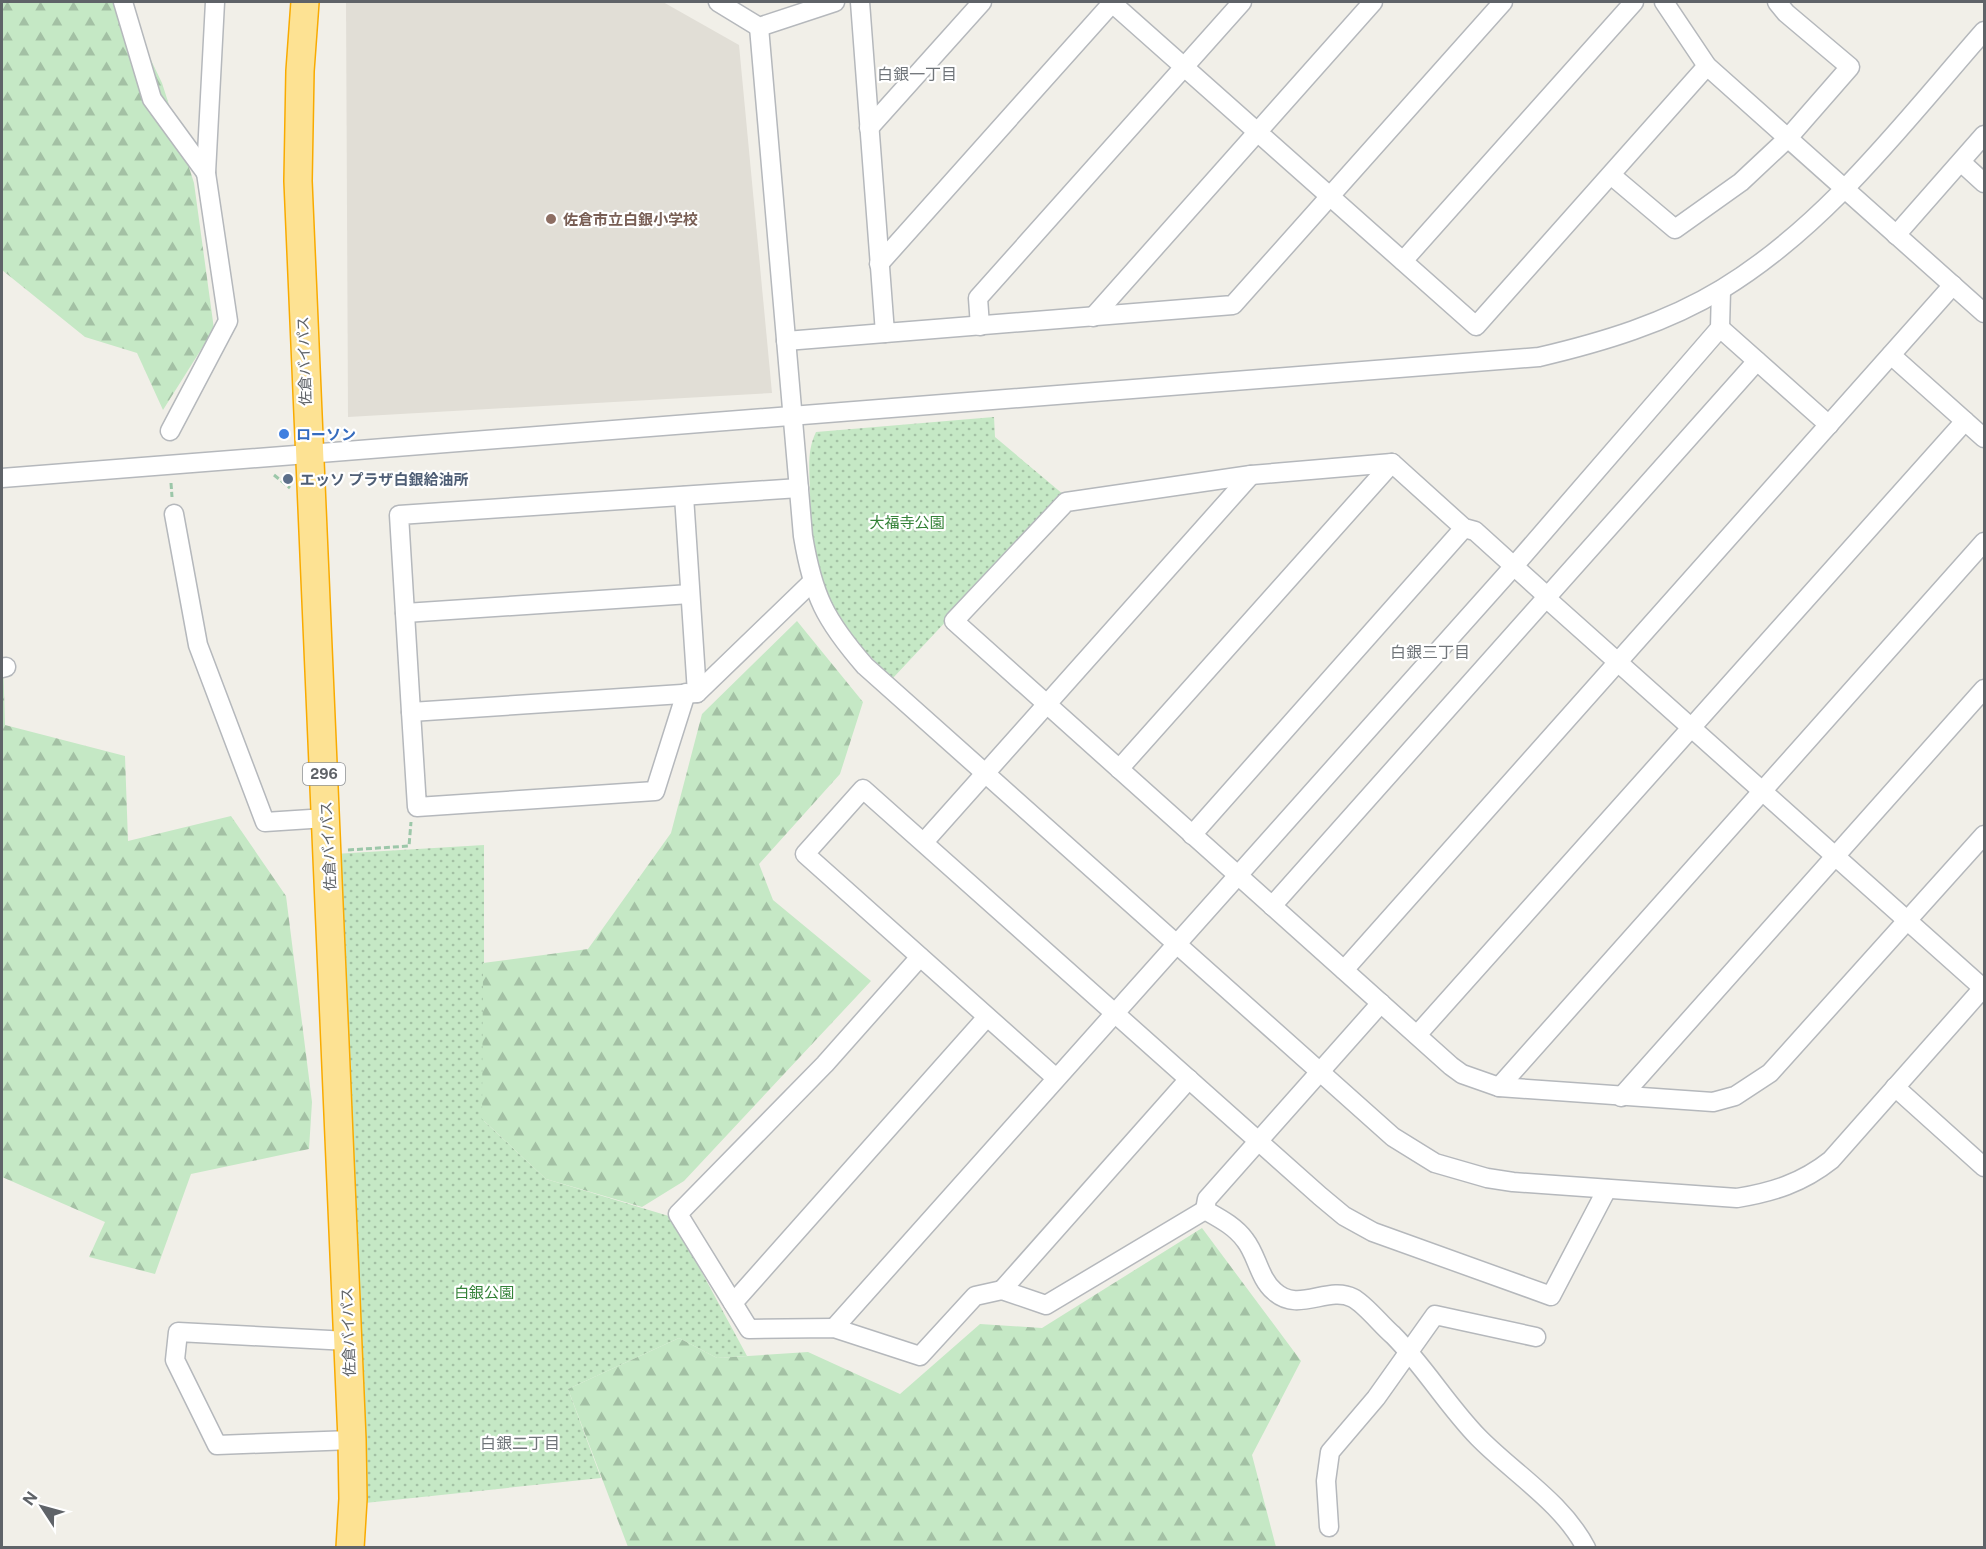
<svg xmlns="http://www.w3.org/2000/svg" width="1986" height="1549" font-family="'Public Sans','Noto Sans JP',sans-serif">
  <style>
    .education { fill: #e1ded6 }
    .grass { fill: url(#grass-dots) }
    .forest { fill: url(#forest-firs) }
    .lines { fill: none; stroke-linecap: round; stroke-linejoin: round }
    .minor-casing { stroke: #b5b8bc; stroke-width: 21 }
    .highway-casing { stroke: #f9ab00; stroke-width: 30 }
    .path { stroke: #9cc7a9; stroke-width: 3; stroke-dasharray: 6 3; stroke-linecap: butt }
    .minor { stroke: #fff; stroke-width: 18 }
    .highway { stroke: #fde293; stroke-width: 27 }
    .education-dot { fill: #8d6e63; stroke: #fff; stroke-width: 2 }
    .shop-dot { fill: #3f7fe0; stroke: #fff; stroke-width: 2 }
    .service-dot { fill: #5c6f8a; stroke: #fff; stroke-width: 2 }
    .labels { text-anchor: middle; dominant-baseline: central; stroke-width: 4.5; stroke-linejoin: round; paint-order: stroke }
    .shield { fill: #fff; stroke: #8f9295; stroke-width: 1.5 }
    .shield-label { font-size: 14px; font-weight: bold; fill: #5f6368 }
    .education-label { font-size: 15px; font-weight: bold; fill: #785e54; stroke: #fff; text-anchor: start }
    .street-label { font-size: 15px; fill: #5f6368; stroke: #fff }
    .shop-label { font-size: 15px; font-weight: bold; fill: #366cbe; stroke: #fff; text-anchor: start }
    .service-label { font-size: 15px; font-weight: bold; fill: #4e5e75; stroke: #fff; text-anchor: start }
    .park-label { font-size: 15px; fill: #348238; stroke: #fff }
    .neighbourhood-label { font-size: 16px; fill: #70757a; stroke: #fff }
  </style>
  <defs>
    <pattern id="grass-dots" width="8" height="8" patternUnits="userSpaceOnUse" patternTransform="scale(1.5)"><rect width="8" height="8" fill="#c5e8c5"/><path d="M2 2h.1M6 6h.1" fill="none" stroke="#a3c0a4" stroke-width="1.8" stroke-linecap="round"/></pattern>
    <pattern id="forest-firs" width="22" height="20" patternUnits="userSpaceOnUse" patternTransform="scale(1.5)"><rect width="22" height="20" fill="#c5e8c5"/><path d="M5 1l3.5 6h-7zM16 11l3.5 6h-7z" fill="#a3c0a4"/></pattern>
  </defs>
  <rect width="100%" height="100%" fill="#f1efe8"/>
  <path class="education" d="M 346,2 L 663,2 L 739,45 L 772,393 L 348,417 Z"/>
  <g class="grass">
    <path d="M 994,417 L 995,437 L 1064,495 L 893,678 C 827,618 813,585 810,495 C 810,473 806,452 816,432 Z"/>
    <path d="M 484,845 L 484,1121 L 546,1179 L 672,1217 L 747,1356 L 717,1358 L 679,1338 L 568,1389 L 601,1478 L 365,1503 L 334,854 Z"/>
  </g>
  <g class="forest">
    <path d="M 2,2 L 123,2 L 162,83 L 194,183 L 214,329 L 163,410 L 137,353 L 85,337 L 2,270 Z"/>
    <path d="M 797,621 L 863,702 L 840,774 L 759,864 L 773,900 L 871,981 L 684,1181 L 642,1207 L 546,1179 L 482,1119 L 483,963 L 588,949 L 671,833 L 702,714 Z"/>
    <path d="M 2,625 L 5,725 L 125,756 L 128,841 L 231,816 L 286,896 L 312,1102 L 309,1149 L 191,1174 L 155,1274 L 89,1257 L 105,1222 L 2,1177 Z"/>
    <path d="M 1202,1228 L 1301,1361 L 1252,1455 L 1276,1547 L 628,1547 L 568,1389 L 679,1338 L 717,1358 L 808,1352 L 900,1394 L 980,1324 L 1042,1328 Z"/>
  </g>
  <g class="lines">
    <defs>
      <g id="minor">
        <path d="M 123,2 L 152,99 L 206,173"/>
        <path d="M 718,2 L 759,27 L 835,2"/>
        <path d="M 860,2 L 885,333 L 1233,305 L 1503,2"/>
        <path d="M 1111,2 L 1476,326 L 1707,66"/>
        <path d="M 1664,2 L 1707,66 L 1984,313"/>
        <path d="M 759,27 L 803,536 C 813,596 825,620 865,666 L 1393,1137 L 1435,1163 L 1487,1178 L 1513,1182 L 1737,1198 C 1773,1192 1802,1183 1831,1160 L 1984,987"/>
        <path d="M 869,128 L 982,2"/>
        <path d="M 1961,162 L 1984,183"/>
        <path d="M 1611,175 L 1675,229 L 1741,182 L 1788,138 L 1850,67 L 1786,13 L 1777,2"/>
        <path d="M 1896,235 L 1984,135"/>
        <path d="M 1403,261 L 1634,2"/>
        <path d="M 879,264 L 1113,2"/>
        <path d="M 1093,317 L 1373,2"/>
        <path d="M 980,326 L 978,298 L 1242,2"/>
        <path d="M 1720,328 L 1829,425"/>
        <path d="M 786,341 L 885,333"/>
        <path d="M 1891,355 L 1984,438"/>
        <path d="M 170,431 L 228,321 L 206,173 L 215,2"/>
        <path d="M 2,478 L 1539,357 C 1603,342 1666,323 1722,289 C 1827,225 1904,122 1984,31"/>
        <path d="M 799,488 L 399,515 L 411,712 L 697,693 L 812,582"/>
        <path d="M 684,496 L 697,693"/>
        <path d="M 174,514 L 198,645 L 265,822 L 326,818"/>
        <path d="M 1548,597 L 1475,531 L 1464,528 L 1392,463 L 1251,475 L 1066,502 L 954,621 L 1451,1066 L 1462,1074 L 1499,1087 L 1713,1102 L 1735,1096 L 1770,1073 L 1984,835"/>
        <path d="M 1546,598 L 1984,989"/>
        <path d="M 405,613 L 690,594"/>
        <path d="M 2,668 L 6,667"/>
        <path d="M 411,712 L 417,807 L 655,791 L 686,693"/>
        <path d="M 1119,769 L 1392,463"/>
        <path d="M 1192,835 L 1464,528"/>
        <path d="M 924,842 L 1251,475"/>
        <path d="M 1272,906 L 1757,361"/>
        <path d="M 920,957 L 825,1064 L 678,1214 L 749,1329 L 834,1328 L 920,1356 L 975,1296 L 1002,1290 L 1046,1305 L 1205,1210"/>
        <path d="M 1344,970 L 1953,285"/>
        <path d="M 1381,1003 L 1207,1199 L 1205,1210 C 1219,1218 1235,1226 1245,1240 C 1257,1255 1259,1278 1274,1291 C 1298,1314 1328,1285 1353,1298 C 1365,1304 1382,1326 1393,1335 C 1424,1366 1447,1405 1478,1437 C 1513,1473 1562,1502 1586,1548"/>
        <path d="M 1417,1035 L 1965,421"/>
        <path d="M 1056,1078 L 805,854 L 863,789 L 1320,1196 L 1344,1216 L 1373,1232 L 1551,1296 L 1607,1189"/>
        <path d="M 1499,1087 L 1984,542"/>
        <path d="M 1895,1087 L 1984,1167"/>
        <path d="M 1621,1097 L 1984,689"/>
        <path d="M 1002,1290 L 1189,1079"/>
        <path d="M 733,1303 L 987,1017"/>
        <path d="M 834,1328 L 1514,566 L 1720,328 L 1721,290"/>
        <path d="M 348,1341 L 178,1332 L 175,1360 L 217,1445 L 352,1440"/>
        <path d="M 1329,1527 L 1326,1481 L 1330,1452 L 1376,1398 L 1435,1315 L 1536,1337"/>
      </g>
      <path id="highway" d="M 305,2 L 300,71 L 298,181 L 352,1440 L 353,1499 L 350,1548"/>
    </defs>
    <use href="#minor" class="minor-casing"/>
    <use href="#highway" class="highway-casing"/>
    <g class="path">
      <path d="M 274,475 L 290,488"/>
      <path d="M 171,483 L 172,497"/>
      <path d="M 348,850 L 409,846 L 411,822"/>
    </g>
    <use href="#minor" class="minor"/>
    <use href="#highway" class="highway"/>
  </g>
  <circle class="education-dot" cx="551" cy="219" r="6"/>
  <circle class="shop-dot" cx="284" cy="434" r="6"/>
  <circle class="service-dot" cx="288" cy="479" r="6"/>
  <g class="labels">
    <rect class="shield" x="303" y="763" width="42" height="22" rx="4.5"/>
    <g class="shield-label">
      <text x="324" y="774">296</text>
    </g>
    <g class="education-label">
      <text x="563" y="219">佐倉市立白銀小学校</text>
    </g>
    <g class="street-label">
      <text transform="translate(304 361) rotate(-92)">佐倉バイパス</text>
      <text transform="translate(328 846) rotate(-93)">佐倉バイパス</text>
      <text transform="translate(348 1332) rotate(-92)">佐倉バイパス</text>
    </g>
    <g class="shop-label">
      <text x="296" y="434">ローソン</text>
    </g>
    <g class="service-label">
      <text x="300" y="479">エッソ プラザ白銀給油所</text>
    </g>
    <g class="park-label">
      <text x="907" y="522">大福寺公園</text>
      <text x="484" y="1292">白銀公園</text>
    </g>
    <g class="neighbourhood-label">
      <text x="917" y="74">白銀一丁目</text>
      <text x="1430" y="652">白銀三丁目</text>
      <text x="520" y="1443">白銀二丁目</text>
    </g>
  </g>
  <rect width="1986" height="1549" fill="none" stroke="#5f6368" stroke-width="6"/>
  <g transform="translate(42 1507) rotate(306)" stroke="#ffffff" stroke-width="4.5" paint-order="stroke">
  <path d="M0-4.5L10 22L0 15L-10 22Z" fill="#5f6368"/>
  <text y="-9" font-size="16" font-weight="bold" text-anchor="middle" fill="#5f6368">N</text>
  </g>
</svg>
